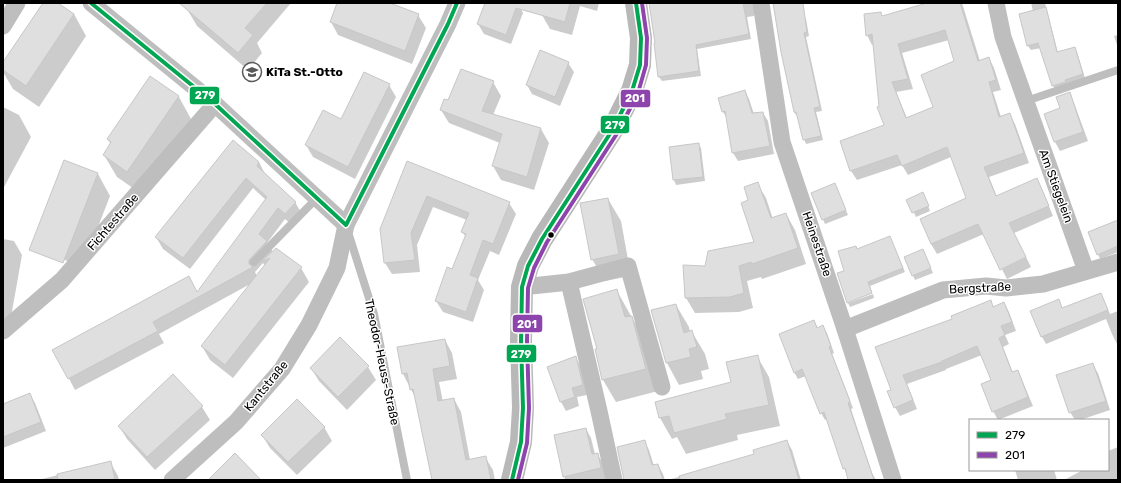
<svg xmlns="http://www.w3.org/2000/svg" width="1121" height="483" font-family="Rubik,sans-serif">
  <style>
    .shadow { fill: #0003; fill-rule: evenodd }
    .building { fill: #dfdfdf; stroke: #c7c7c7; fill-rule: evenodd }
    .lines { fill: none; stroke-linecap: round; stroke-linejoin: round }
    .lane { stroke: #bebebe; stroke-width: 8 }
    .street { stroke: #bebebe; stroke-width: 17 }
    .secondary { stroke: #b8b8b8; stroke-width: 22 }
    .bus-1-casing { stroke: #fff; stroke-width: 7 }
    .bus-2-casing { stroke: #fff; stroke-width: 7 }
    .bus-1 { stroke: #00a651; stroke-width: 4 }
    .bus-2 { stroke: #8e44ad; stroke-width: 4 }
    .bus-dot { fill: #000; stroke: #fff; stroke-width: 1.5 }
    .labels { text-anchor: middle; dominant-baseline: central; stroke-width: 3; stroke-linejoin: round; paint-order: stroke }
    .poi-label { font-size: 12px; font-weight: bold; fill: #000; stroke: #fff; text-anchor: start }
    .street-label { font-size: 12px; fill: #000; stroke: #fff }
    .line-badge { stroke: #fff; stroke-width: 1.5 }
    .badge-label { font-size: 11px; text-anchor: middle; font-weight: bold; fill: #fff }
  </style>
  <rect width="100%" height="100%" fill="#fff"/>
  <g class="shadow">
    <path d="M 44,3 L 56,3 L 74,14 L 86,36 L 39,107 L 13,89 L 3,72 L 3,64 Z"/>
    <path d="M 192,3 L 291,3 L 257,43 L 262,53 L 248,70 L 197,26 L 187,9 Z"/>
    <path d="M 338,3 L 387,3 L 418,15 L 426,28 L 412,64 L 338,35 L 331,22 Z"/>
    <path d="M 486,3 L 518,3 L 523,13 L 511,44 L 484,34 L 478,24 Z"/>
    <path d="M 546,3 L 599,3 L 597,11 L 580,6 L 572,35 L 550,29 L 542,15 Z"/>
    <path d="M 650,3 L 755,3 L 754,5 L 754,16 L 747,17 L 751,39 L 697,49 L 701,76 L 662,81 L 659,77 L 656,43 Z"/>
    <path d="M 772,3 L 796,3 L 806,19 L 809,36 L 806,37 L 822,111 L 816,112 L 823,140 L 806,144 L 804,139 L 798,116 L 797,116 L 794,112 L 776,12 Z"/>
    <path d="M 930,3 L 962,3 L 980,61 L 989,58 L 994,68 L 1001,90 L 993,92 L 1001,117 L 1009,114 L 1015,124 L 1029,163 L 989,177 L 997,197 L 1036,179 L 1042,189 L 1053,216 L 1014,233 L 1031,267 L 1007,279 L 984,234 L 937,254 L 931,244 L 921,219 L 967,199 L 951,157 L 908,175 L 902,165 L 857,180 L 851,171 L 841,141 L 885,126 L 880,107 L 874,44 L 872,45 L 867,35 L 880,13 L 883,17 ZM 949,40 L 955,62 L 934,107 L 907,118 L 896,92 L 913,89 L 902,53 Z"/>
    <path d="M 1031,3 L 1045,3 L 1058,53 L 1074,48 L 1077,52 L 1085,78 L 1056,90 L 1053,86 L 1041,48 L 1031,50 L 1028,46 L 1020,14 L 1033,11 Z"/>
    <path d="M 1118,35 L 1118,48 L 1114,36 Z"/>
    <path d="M 568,63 L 574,72 L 560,106 L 532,94 L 527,85 Z"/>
    <path d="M 150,77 L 179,97 L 191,119 L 140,193 L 117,177 L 104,155 L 111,144 L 108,140 Z"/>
    <path d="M 493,82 L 501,96 L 493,115 L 541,129 L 549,143 L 534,190 L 501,180 L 493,166 L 500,143 L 449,123 L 441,110 L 449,102 Z"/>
    <path d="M 389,85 L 396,97 L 355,179 L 313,157 L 306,145 Z"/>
    <path d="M 745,91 L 749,99 L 754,114 L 763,113 L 768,121 L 774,154 L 738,161 L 733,153 L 727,118 L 723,112 L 719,98 Z"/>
    <path d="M 1069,93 L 1074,103 L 1088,141 L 1060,151 L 1055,142 L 1045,114 L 1061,109 Z"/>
    <path d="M 3,107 L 19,115 L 31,137 L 3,189 Z"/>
    <path d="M 698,144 L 701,148 L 705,181 L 676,185 L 674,180 L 670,147 Z"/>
    <path d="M 259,162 L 265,174 L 295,202 L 302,214 L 292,225 L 285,219 L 267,243 L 273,252 L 301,268 L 309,282 L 233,378 L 210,360 L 202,346 L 252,283 L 159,334 L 164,343 L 75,390 L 54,350 L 197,293 L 266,200 L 253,188 L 190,269 L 163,249 L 156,237 ZM 263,263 L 265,266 L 257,276 L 255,272 Z"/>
    <path d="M 407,162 L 509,203 L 516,214 L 499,255 L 490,251 L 478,280 L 484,290 L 473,322 L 443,312 L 436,301 L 453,270 L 466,237 L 462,232 L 467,220 L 433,207 L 417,245 L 420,272 L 392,274 L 385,263 Z"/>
    <path d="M 98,174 L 110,196 L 82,268 L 50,253 Z"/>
    <path d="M 757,183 L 766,198 L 773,219 L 786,214 L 795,230 L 806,264 L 762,279 L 761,277 L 747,281 L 753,308 L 739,312 L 695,313 L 686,298 L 706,267 L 755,243 L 750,201 Z"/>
    <path d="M 835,184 L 848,215 L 825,224 L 812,194 Z"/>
    <path d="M 925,198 L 930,211 L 916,217 L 908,200 Z"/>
    <path d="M 608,199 L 621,221 L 631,276 L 605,281 L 592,259 Z"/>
    <path d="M 1118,220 L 1118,252 L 1100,259 L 1098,254 Z"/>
    <path d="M 890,237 L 905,272 L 870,286 L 872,293 L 847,301 L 845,271 L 857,250 Z"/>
    <path d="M 3,239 L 14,241 L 22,255 L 8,334 L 3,339 Z"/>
    <path d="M 925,255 L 933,273 L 915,280 L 905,258 Z"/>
    <path d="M 617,291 L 644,339 L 658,391 L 616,402 L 603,380 L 596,350 L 598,349 Z"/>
    <path d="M 873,294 L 874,298 L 850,307 L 848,303 Z"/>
    <path d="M 1101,294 L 1110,314 L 1118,311 L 1118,343 L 1117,344 L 1112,334 L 1106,319 L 1046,344 L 1042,337 L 1031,311 L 1058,301 L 1063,309 Z"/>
    <path d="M 990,302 L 994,307 L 1004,303 L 1009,312 L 1016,331 L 1005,335 L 1009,344 L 1003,347 L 1013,373 L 1018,371 L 1022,380 L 1033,406 L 998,420 L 993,411 L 992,381 L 982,355 L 946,369 L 946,370 L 907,384 L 917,409 L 900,416 L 895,407 L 892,390 L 876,348 L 953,320 Z"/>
    <path d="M 676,305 L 689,327 L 690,332 L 692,332 L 705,354 L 709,369 L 701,371 L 703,379 L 679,385 L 667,363 L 652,311 Z"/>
    <path d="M 814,321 L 818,328 L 823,327 L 827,333 L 834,353 L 832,354 L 853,408 L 851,409 L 872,473 L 876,480 L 849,480 L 844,468 L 827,419 L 825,420 L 821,413 L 806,376 L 798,379 L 794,372 Z"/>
    <path d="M 340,339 L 368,367 L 376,380 L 347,410 L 319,381 L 311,368 Z"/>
    <path d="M 445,340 L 452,353 L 457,379 L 439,382 L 443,402 L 454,399 L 461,412 L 470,460 L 485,457 L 493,470 L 495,480 L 433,480 L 416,399 L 403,374 L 399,348 Z"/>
    <path d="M 757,356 L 769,377 L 780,426 L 737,435 L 738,440 L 686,454 L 677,437 L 672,439 L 660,418 L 732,383 Z"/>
    <path d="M 576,358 L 581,367 L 587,395 L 577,397 L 579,406 L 566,411 L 561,402 L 548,368 Z"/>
    <path d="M 1092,364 L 1098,373 L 1110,410 L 1080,420 L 1075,420 L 1070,412 Z"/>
    <path d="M 29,394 L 35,403 L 46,431 L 3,448 L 3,405 Z"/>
    <path d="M 202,407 L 210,420 L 155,470 L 127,439 L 119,426 Z"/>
    <path d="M 324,427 L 332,441 L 297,475 L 270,448 L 262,435 Z"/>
    <path d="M 586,429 L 591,438 L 595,454 L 597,454 L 603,463 L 606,480 L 565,480 L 555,436 Z"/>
    <path d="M 644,441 L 649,450 L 654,466 L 658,465 L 663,474 L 665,480 L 628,480 Z"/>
    <path d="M 787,441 L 792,450 L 801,480 L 668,480 L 755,455 Z"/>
    <path d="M 1118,447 L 1118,480 L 1064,480 L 1083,470 L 1108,470 L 1108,451 Z"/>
    <path d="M 110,462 L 118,476 L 119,480 L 38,480 Z"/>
    <path d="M 1015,470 L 1054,470 L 1057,480 L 1018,480 Z"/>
  </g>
  <g class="building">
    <path d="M 43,3 L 58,3 L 74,14 L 26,86 L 3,70 L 3,62 Z"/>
    <path d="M 179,3 L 267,3 L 245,28 L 253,35 L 238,53 Z"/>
    <path d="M 337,3 L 390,3 L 419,14 L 405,51 L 330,22 Z"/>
    <path d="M 485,3 L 570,3 L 565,22 L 516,8 L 506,35 L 477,24 Z"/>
    <path d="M 649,3 L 743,3 L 749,34 L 696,45 L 699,71 L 658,77 L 654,43 L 655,43 Z"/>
    <path d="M 773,3 L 803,3 L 807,32 L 804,33 L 820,107 L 814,108 L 821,136 L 803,140 L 796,112 L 794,112 L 781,52 Z"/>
    <path d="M 927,3 L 960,3 L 978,61 L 989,57 L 996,80 L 989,82 L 999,117 L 1010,113 L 1024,153 L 984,167 L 996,196 L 1037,178 L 1049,206 L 1009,223 L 1026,257 L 1000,270 L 978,224 L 931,244 L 920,219 L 966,198 L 947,147 L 902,166 L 897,155 L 850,171 L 840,141 L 884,125 L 877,107 L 879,106 L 872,34 L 866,36 L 864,14 L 881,12 L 882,16 ZM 945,30 L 954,61 L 921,75 L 933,107 L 906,118 L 892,82 L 908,79 L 898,44 Z"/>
    <path d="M 1046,7 L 1057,52 L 1075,47 L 1083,74 L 1065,80 L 1066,82 L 1052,86 L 1038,43 L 1027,46 L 1019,14 Z"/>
    <path d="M 540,50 L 569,62 L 555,97 L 526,85 Z"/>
    <path d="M 461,69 L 494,81 L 482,111 L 541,128 L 527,177 L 492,166 L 502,134 L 440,110 L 444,99 L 448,100 Z"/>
    <path d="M 364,72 L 390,84 L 348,167 L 305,145 L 323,110 L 341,119 Z"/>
    <path d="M 150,76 L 179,96 L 127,172 L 103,155 L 111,142 L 107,139 Z"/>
    <path d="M 745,90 L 752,113 L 763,112 L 770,146 L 732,153 L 725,111 L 722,112 L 718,98 Z"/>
    <path d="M 1070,92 L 1083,132 L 1054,142 L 1044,114 L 1060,108 L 1056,97 Z"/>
    <path d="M 233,140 L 259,162 L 257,166 L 296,202 L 285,214 L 278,208 L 259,234 L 267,241 L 249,260 L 249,264 L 253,267 L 153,322 L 158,331 L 68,379 L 52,350 L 189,276 L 197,292 L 267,197 L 246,178 L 183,258 L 155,237 Z"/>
    <path d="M 699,143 L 703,177 L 673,180 L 669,147 Z"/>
    <path d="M 64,160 L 98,173 L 63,263 L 29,250 Z"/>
    <path d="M 407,161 L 510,202 L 493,244 L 483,240 L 470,275 L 478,278 L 466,312 L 435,301 L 447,267 L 452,269 L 466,234 L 461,232 L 469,213 L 427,196 L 411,233 L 415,260 L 384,263 L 380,229 Z"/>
    <path d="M 758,182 L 771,218 L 786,213 L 798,248 L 752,264 L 751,262 L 739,266 L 744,293 L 730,297 L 685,298 L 683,265 L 705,266 L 708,251 L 754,242 L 741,203 L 748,200 L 744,187 Z"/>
    <path d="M 835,183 L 846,210 L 822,220 L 811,193 Z"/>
    <path d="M 923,192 L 929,206 L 912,213 L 906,200 Z"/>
    <path d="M 608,198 L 619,254 L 591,260 L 580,203 Z"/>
    <path d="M 1118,220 L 1118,246 L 1097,255 L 1088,232 Z"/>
    <path d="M 890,236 L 903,268 L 868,282 L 872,293 L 847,303 L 837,273 L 844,271 L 838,251 L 856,246 L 857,249 Z"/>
    <path d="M 276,248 L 302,267 L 225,365 L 201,346 L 270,258 L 261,262 Z"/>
    <path d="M 923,249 L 931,268 L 912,276 L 904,257 Z"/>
    <path d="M 617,289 L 625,317 L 632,316 L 646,369 L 602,380 L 595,349 L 597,349 L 583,299 Z"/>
    <path d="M 1101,293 L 1108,310 L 1041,337 L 1030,311 L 1059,299 L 1062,308 Z"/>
    <path d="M 991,300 L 993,307 L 1004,302 L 1012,322 L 1001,326 L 1005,335 L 999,338 L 1012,372 L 1018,370 L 1028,397 L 992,412 L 981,384 L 991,380 L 977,346 L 942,361 L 942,362 L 903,375 L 913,400 L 894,408 L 887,391 L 891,390 L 875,347 L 952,319 L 951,316 Z"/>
    <path d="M 676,304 L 684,333 L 692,330 L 697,347 L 689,349 L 691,357 L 666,363 L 651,310 Z"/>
    <path d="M 814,320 L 817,328 L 823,325 L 831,346 L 829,347 L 850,401 L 848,403 L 874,480 L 848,480 L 845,468 L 843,469 L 824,412 L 820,414 L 802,369 L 794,373 L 779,334 Z"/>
    <path d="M 340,337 L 369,366 L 338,397 L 310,368 Z"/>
    <path d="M 445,339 L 450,366 L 433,369 L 438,401 L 454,398 L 466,460 L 486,456 L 491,480 L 432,480 L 413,389 L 410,390 L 407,373 L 402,374 L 397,347 Z"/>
    <path d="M 758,355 L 769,405 L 725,414 L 727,419 L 674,433 L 669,416 L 659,418 L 655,402 L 731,382 L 726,362 Z"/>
    <path d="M 576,356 L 583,385 L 572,388 L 575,397 L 560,402 L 547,367 Z"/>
    <path d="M 1093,363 L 1106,401 L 1069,413 L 1056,375 Z"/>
    <path d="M 173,374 L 203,406 L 147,457 L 118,426 Z"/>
    <path d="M 30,393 L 41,422 L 3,437 L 3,404 Z"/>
    <path d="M 297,399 L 325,427 L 288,462 L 261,435 Z"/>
    <path d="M 586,428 L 592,454 L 598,453 L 601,468 L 563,477 L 554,435 Z"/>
    <path d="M 645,440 L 652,465 L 658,464 L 663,480 L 624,480 L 617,447 Z"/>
    <path d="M 787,440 L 799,480 L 680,480 L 679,476 L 754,454 L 753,450 Z"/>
    <path d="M 235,453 L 261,480 L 208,480 Z"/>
    <path d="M 111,461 L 115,480 L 58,480 L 57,474 Z"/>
  </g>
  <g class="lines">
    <g class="lane">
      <path d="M 1026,101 L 1118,70"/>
      <path d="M 348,232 L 374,314 L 407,480"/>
      <path d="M 254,262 L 317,198"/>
    </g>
    <g class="street">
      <path d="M 91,3 L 215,104 L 346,225"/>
      <path d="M 761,3 L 782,142 L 845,329 L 893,480"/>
      <path d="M 996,3 L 1003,37 L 1086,271"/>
      <path d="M 3,26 L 17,3"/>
      <path d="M 569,282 L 599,411 L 614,480"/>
      <path d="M 522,287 L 569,282 L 628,266 L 662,387"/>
      <path d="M 845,329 L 943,290 L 986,286 L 1006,288 L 1043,284 L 1118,262"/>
      <path d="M 3,331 L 62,280 L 215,104"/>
      <path d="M 172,480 L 236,422 L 282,369 L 309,325 L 337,268 L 346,225 L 448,24 L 457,3"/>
    </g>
    <path class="secondary" d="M 512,480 L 521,442 L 523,408 L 521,341 L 522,287 L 528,266 L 542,239 L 613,129 L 632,91 L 640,65 L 641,38 L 636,3"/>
    <defs>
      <g id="bus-1">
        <path d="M 91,3 L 215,104 L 346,225 L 448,24 L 457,3"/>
        <path d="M 512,480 L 521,442 L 523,408 L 521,341 L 522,287 L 528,266 L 542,239 L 613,129 L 632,91 L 640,65 L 641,38 L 636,3"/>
      </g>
      <path id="bus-2" d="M 518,480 L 527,443 L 529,408 L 527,341 L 528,288 L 534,268 L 547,242 L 618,132 L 638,93 L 646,65 L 647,38 L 642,3"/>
    </defs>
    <use href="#bus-1" class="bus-1-casing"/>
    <use href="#bus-2" class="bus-2-casing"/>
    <use href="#bus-1" class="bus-1"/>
    <use href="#bus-2" class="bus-2"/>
  </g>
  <defs>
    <symbol id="school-ring" viewBox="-11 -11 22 22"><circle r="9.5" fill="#fff" stroke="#595959" stroke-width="1.5"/><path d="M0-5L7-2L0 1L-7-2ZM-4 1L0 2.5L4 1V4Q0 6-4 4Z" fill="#595959"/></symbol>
  </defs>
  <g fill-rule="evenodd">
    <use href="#school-ring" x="241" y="61" width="22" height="22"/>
  </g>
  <circle class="bus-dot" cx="551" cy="235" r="3.5"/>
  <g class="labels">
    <g class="poi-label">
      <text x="266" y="72">KiTa St.-Otto</text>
    </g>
    <g class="street-label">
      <text transform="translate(1056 186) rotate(70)">Am Stiegelein</text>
      <text transform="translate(113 222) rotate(-49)">Fichtestraße</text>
      <text transform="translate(817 244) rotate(71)">Heinestraße</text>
      <text transform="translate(980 288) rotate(-3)">Bergstraße</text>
      <text transform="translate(382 362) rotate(78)">Theodor-Heuss-Straße</text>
      <text transform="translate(266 386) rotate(-51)">Kantstraße</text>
    </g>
  </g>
  <g class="line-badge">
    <rect x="189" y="86" width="31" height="19" rx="4" fill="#00a651"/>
    <rect x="620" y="89" width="31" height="19" rx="4" fill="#8e44ad"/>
    <rect x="600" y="115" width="30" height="19" rx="4" fill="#00a651"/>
    <rect x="512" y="314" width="31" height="19" rx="4" fill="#8e44ad"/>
    <rect x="506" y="344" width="31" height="19" rx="4" fill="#00a651"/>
  </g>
  <g class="badge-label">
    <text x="205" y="99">279</text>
    <text x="635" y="102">201</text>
    <text x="615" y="129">279</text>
    <text x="527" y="328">201</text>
    <text x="521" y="358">279</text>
  </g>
  <rect width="1121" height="483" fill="none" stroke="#000000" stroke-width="8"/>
  <rect x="969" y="419" width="140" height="52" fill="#ffffff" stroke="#999999"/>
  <rect x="977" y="432" width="20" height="6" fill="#00a651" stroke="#999999"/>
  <text x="1005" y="439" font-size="12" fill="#000000">279</text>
  <rect x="977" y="452" width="20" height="6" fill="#8e44ad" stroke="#999999"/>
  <text x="1005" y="459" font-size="12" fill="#000000">201</text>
</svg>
